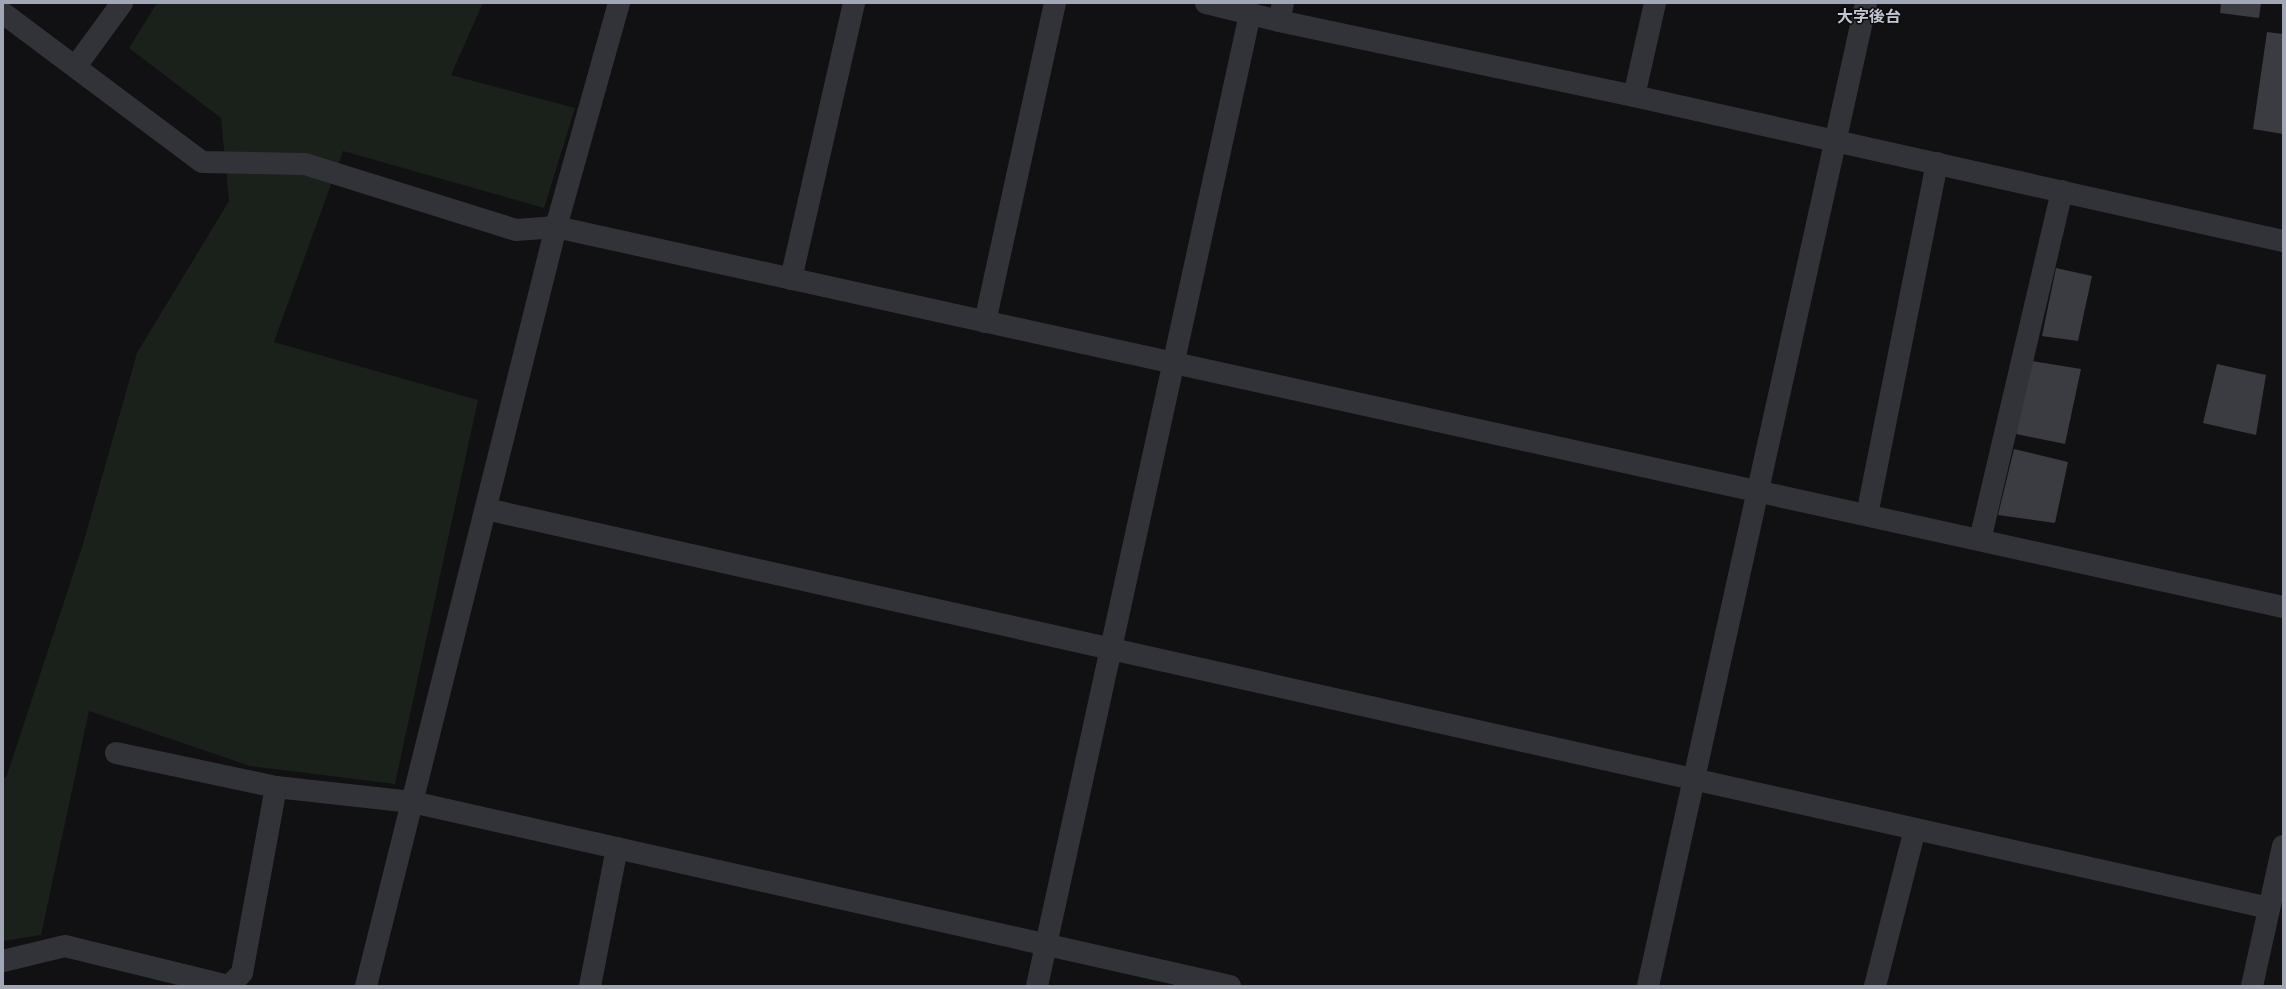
<svg xmlns="http://www.w3.org/2000/svg" width="2286" height="989" font-family="Overpass,'Noto Sans JP',sans-serif">
  <style>
    .green { fill: #19211a }
    .building { fill: #3a3c41 }
    .lines { fill: none; stroke-linecap: round; stroke-linejoin: round }
    .minor { stroke: #323338; stroke-width: 22 }
    .tertiary { stroke: #323338; stroke-width: 22 }
    .labels { text-anchor: middle; dominant-baseline: central; stroke-width: 3; stroke-linejoin: round; paint-order: stroke }
    .quarter-label { font-size: 16px; font-weight: bold; fill: #c2c6d1; stroke: #0c0c0e }
  </style>
  <rect width="100%" height="100%" fill="#111113"/>
  <path class="green" d="M 157,3 L 483,3 L 451,75 L 575,108 L 544,208 L 343,151 L 274,342 L 478,400 L 395,784 L 250,766 L 89,711 L 41,935 L 3,941 L 3,776 L 6,778 L 83,544 L 137,353 L 229,201 L 221,118 L 129,48 Z"/>
  <g class="building">
    <path d="M 2221,3 L 2261,3 L 2259,18 L 2220,13 Z"/>
    <path d="M 2267,32 L 2283,34 L 2283,134 L 2253,129 Z"/>
    <path d="M 2056,268 L 2092,276 L 2078,341 L 2042,336 Z"/>
    <path d="M 2032,361 L 2081,369 L 2065,444 L 2016,434 Z"/>
    <path d="M 2217,364 L 2266,375 L 2256,435 L 2203,423 Z"/>
    <path d="M 2014,449 L 2068,462 L 2055,523 L 1998,515 Z"/>
  </g>
  <g class="lines">
    <g class="minor">
      <path d="M 3,13 L 202,162 L 305,164 L 516,230 L 556,227 L 2283,607"/>
      <path d="M 1279,21 L 1283,3"/>
      <path d="M 76,66 L 122,3"/>
      <path d="M 1634,96 L 1655,3"/>
      <path d="M 791,279 L 854,3"/>
      <path d="M 985,322 L 1055,3"/>
      <path d="M 486,509 L 2269,908"/>
      <path d="M 1867,515 L 1937,163"/>
      <path d="M 1980,540 L 2062,191"/>
      <path d="M 116,753 L 276,787 L 412,802 L 1230,986"/>
      <path d="M 3,961 L 65,946 L 228,986"/>
      <path d="M 229,986 L 242,973 L 276,787"/>
      <path d="M 590,986 L 617,848"/>
      <path d="M 1037,986 L 1250,14"/>
      <path d="M 1648,986 L 1866,3"/>
      <path d="M 1875,986 L 1915,829"/>
      <path d="M 2252,986 L 2283,846"/>
    </g>
    <g class="tertiary">
      <path d="M 1206,3 L 1279,21 L 1634,96 L 2283,241"/>
      <path d="M 366,986 L 556,227 L 619,3"/>
    </g>
  </g>
  <g class="labels">
    <g class="quarter-label">
      <text x="1869" y="18">大字後台</text>
    </g>
  </g>
  <rect width="2286" height="989" fill="none" stroke="#a1a7b5" stroke-width="8"/>
</svg>
